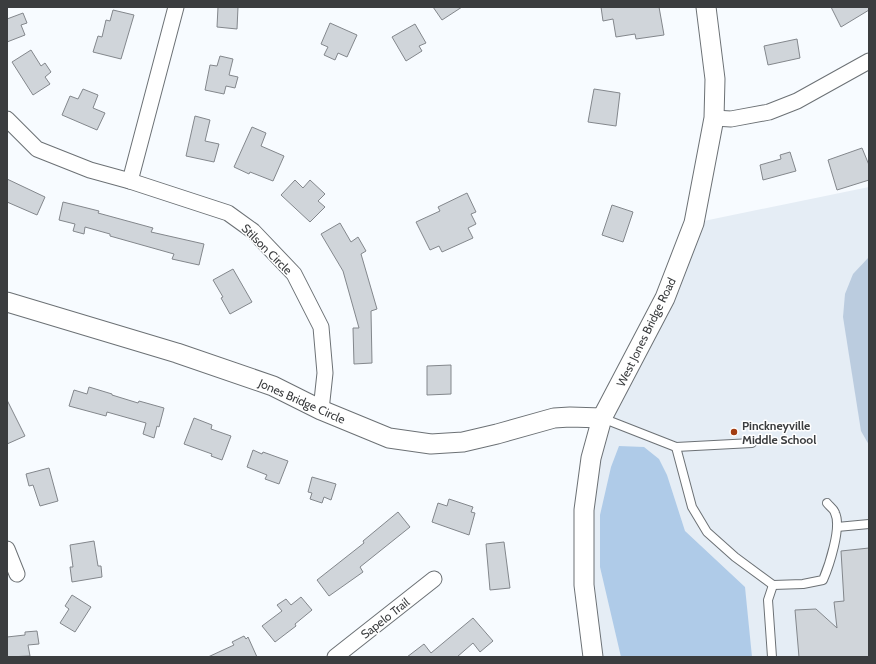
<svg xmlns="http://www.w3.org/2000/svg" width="876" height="664" font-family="Cabin,sans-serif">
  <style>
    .built { fill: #e5edf5 }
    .green { fill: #bbccdf }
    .forest { fill: #afcbe8 }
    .building { fill: #d0d5da; stroke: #83878c }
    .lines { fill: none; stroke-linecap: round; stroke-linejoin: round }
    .service-casing { stroke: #6c7175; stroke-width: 10 }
    .minor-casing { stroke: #6c7175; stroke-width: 17 }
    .tertiary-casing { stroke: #6c7175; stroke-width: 21 }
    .service { stroke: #fff; stroke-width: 8 }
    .minor { stroke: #fff; stroke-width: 15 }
    .tertiary { stroke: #fff; stroke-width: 19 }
    .poi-dot { fill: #a23d12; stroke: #fff; stroke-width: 1.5 }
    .labels { text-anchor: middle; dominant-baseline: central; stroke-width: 3; stroke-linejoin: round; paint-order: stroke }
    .street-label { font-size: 12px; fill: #3b3d3f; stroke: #fff }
    .poi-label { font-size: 12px; font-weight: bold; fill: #3b3d3f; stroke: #fff; text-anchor: start }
  </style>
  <rect width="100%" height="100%" fill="#f7fbff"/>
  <path class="built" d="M 869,187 L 869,657 L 596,657 L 584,585 L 591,458 L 694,223 Z"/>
  <path class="green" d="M 869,257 L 869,445 L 861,431 L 843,317 L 845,294 L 853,274 Z"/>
  <path class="forest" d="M 619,446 L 644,447 L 659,459 L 667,475 L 685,531 L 745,587 L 752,657 L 621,657 L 600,567 L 600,515 L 611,467 Z"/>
  <g class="building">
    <path d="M 218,7 L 238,7 L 237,29 L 217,27 Z"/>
    <path d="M 433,7 L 462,7 L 442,20 Z"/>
    <path d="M 601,7 L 659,7 L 664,35 L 636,39 L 635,34 L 616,37 L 613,19 L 603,21 Z"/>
    <path d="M 831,7 L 869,7 L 869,10 L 841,27 Z"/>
    <path d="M 113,10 L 134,15 L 121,59 L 93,52 L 98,36 L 102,37 L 106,20 L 110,21 Z"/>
    <path d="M 23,13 L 27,23 L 21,25 L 25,35 L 7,42 L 7,19 Z"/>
    <path d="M 330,23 L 357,35 L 347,57 L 338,53 L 335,60 L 324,55 L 328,47 L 321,44 Z"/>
    <path d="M 415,24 L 426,43 L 419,46 L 422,51 L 406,61 L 392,37 Z"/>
    <path d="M 797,39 L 800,58 L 768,65 L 764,46 Z"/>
    <path d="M 31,50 L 41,66 L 45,63 L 51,72 L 45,77 L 50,84 L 33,95 L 12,62 Z"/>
    <path d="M 220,56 L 233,59 L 229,75 L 238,77 L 235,88 L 226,86 L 224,94 L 205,90 L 210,65 L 217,66 Z"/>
    <path d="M 83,89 L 98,95 L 93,108 L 105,113 L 97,130 L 62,115 L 70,96 L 78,99 Z"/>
    <path d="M 594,89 L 620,93 L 616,126 L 588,122 Z"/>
    <path d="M 195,116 L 210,120 L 205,141 L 219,144 L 214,162 L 186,156 Z"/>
    <path d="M 252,127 L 266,133 L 261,146 L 284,156 L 273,181 L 250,172 L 249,174 L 234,167 Z"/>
    <path d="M 862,148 L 869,165 L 869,180 L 837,190 L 828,160 Z"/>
    <path d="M 790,152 L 796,171 L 763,180 L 760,165 L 781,159 L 780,155 Z"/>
    <path d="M 7,179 L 45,197 L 37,215 L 7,202 Z"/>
    <path d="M 295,180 L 303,188 L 310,180 L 325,194 L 318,201 L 325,207 L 310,222 L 281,195 Z"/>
    <path d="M 467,193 L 476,212 L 471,214 L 476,224 L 468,228 L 473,238 L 442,252 L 439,246 L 430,250 L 416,222 L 440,211 L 438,207 Z"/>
    <path d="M 63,202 L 99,211 L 98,213 L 153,228 L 151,232 L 204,244 L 199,265 L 172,259 L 174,254 L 110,236 L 110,234 L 85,227 L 84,234 L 73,231 L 75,224 L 59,220 Z"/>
    <path d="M 612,205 L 633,212 L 623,242 L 602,235 Z"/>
    <path d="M 340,223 L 351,242 L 358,237 L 366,251 L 361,254 L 377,309 L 371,311 L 372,363 L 354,364 L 353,328 L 359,328 L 343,271 L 321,234 Z"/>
    <path d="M 233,269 L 252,302 L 230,314 L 221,298 L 223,297 L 213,280 Z"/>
    <path d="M 451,365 L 451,394 L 427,395 L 427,366 Z"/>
    <path d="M 89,387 L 112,394 L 112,395 L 138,403 L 139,401 L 164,408 L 159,427 L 157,426 L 154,438 L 143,434 L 146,423 L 107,412 L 106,416 L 69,406 L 74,390 L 87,394 Z"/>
    <path d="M 7,400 L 25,436 L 7,444 Z"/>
    <path d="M 194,418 L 212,425 L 211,429 L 231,436 L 222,460 L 211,456 L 212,454 L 184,444 Z"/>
    <path d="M 253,450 L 262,454 L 263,452 L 288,461 L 279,484 L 265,479 L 267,475 L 247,467 Z"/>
    <path d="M 49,468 L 58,501 L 40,506 L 33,485 L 29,486 L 26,474 Z"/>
    <path d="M 312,477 L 336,484 L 331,500 L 324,497 L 322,503 L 310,499 L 312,493 L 308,492 Z"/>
    <path d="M 449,499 L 473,507 L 471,512 L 475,513 L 469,535 L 432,522 L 438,503 L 447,506 Z"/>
    <path d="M 398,512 L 410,527 L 360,567 L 363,572 L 329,596 L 317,580 L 364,543 L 363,541 Z"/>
    <path d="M 94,541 L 98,566 L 101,566 L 102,577 L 72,582 L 70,567 L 73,567 L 70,545 Z"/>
    <path d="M 504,542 L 510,588 L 490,590 L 486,544 Z"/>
    <path d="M 869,548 L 869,657 L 799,657 L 795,610 L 816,609 L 837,628 L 834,602 L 844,601 L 841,551 Z"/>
    <path d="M 72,595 L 91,607 L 75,632 L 60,623 L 69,609 L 65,606 Z"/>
    <path d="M 301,597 L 312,610 L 295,624 L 296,626 L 275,642 L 262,626 L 282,611 L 277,605 L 286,599 L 291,605 Z"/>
    <path d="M 473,618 L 493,641 L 480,652 L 473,643 L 457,657 L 407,657 L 424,644 L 431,653 Z"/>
    <path d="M 37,631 L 39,644 L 28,645 L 30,656 L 7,657 L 7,637 L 25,635 L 25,632 Z"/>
    <path d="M 244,636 L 246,639 L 248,637 L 257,657 L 208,657 L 234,645 L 232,642 Z"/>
  </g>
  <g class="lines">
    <defs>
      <g id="service">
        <path d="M 602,418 L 676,447 L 752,443"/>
        <path d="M 676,447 L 692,507 L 707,532 L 735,557 L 773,585 L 803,584 L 823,580 C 829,566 842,527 835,513 C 834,509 829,506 827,503"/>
        <path d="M 837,527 L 869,524"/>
        <path d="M 772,657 L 768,600 L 773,585"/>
      </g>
      <g id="minor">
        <path d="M 714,118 L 731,119 L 769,112 L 797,101 L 869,61"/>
        <path d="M 7,119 L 37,149 L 90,170 L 130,181 L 228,213 L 253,231 L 294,274 L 321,327 L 325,373 L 321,410"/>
        <path d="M 130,181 L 176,7"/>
        <path d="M 7,549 L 17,574"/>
        <path d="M 335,657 L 434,579"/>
      </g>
      <g id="tertiary">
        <path d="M 7,302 L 177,353 L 273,386 L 321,410 L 389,438 L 431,444 L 463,442 L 497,434 L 554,418 L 570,417 L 602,418"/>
        <path d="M 593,657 L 584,585 L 584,510 L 591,458 L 602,418 L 665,298 L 694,223 L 714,118 L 715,79 L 706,7"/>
      </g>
    </defs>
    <use href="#service" class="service-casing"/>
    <use href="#minor" class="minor-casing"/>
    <use href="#tertiary" class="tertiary-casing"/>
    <use href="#service" class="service"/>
    <use href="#minor" class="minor"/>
    <use href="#tertiary" class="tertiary"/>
  </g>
  <circle class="poi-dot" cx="734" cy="432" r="4"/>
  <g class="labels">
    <g class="street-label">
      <text transform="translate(267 249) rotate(45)">Stilson Circle</text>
      <text transform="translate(646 332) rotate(-64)">West Jones Bridge Road</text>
      <text transform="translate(302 401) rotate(24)">Jones Bridge Circle</text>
      <text transform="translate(385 618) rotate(-38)">Sapelo Trail</text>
    </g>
    <g class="poi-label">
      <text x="742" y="425">Pinckneyville<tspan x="742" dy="14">Middle School</tspan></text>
    </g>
  </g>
  <rect width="876" height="664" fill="none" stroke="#3b3d3f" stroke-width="16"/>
</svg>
